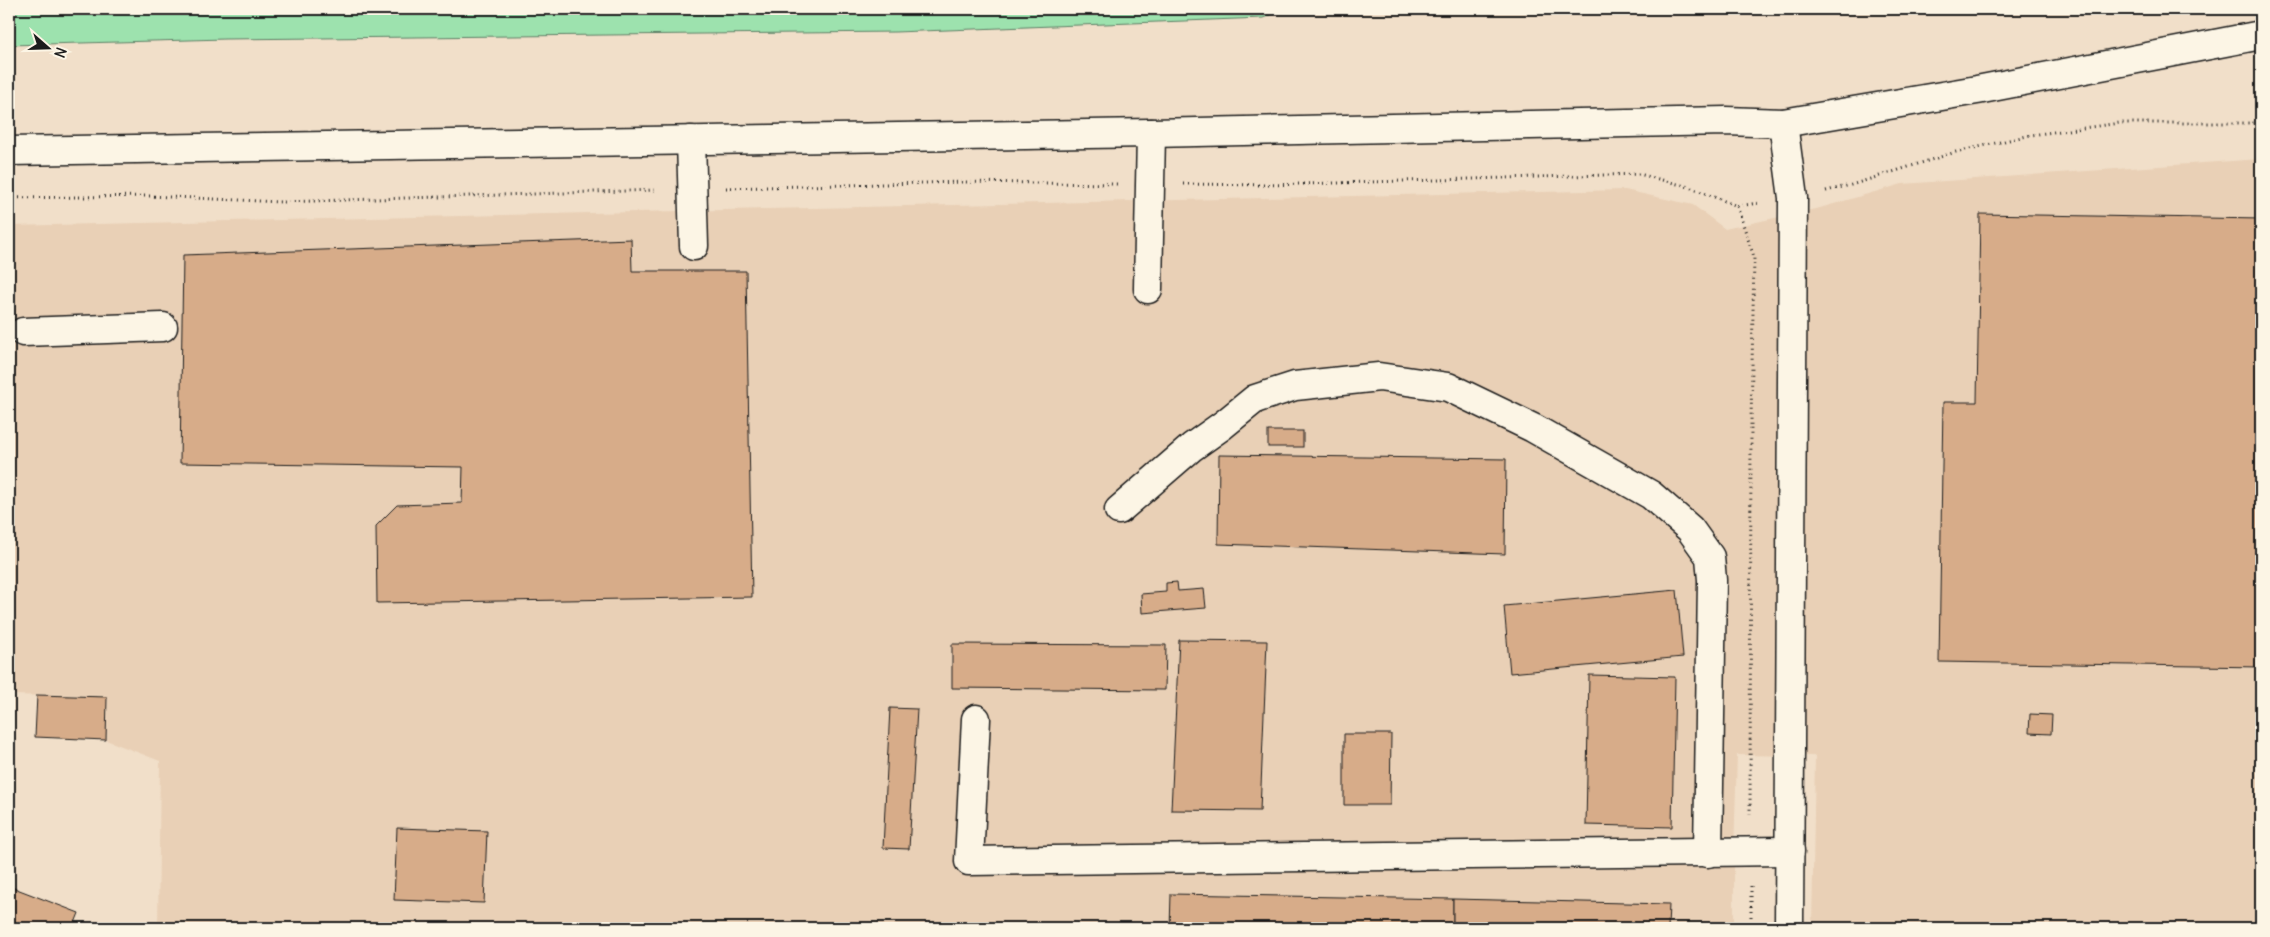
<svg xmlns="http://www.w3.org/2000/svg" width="2270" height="937" font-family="Delius,sans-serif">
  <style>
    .built { fill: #e9d0b6 }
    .green { fill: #9de2ae; stroke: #5c7f65 }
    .building { fill: #d7ac89; stroke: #1c1c1c }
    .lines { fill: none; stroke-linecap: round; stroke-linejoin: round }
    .minor-casing { stroke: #1c1c1c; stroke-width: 31 }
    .path { stroke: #1c1c1c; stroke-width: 3; stroke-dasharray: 1 4; stroke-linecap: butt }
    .minor { stroke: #fcf5e5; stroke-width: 28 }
  </style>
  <rect width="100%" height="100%" fill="#f1dfc9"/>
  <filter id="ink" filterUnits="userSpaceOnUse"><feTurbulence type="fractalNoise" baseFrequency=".02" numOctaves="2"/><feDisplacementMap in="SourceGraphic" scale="10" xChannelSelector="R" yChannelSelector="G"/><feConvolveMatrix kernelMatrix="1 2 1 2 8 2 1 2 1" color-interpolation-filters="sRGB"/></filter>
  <g filter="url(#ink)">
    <path class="built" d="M 2261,159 L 2261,928 L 1812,928 L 1815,756 L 1737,755 L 1734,852 L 1734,928 L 158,928 L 160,761 L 106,740 L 107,697 L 9,695 L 9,226 L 1625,190 L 1693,205 L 1725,229 L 1820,208 L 1902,184 Z"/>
    <path class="green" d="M 9,9 L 1286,9 L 1263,18 L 895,32 L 225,39 L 9,45 Z"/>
    <g class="building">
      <path d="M 1980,214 L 2261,219 L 2261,667 L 1939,662 L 1943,402 L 1977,402 Z"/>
      <path d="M 631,239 L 632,271 L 746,271 L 752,597 L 377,603 L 376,526 L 397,505 L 462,503 L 463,467 L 180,463 L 183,255 Z"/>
      <rect x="1268" y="431" width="35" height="16"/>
      <path d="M 1219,455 L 1506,459 L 1505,554 L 1218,544 Z"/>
      <path d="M 1177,582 L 1178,591 L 1204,589 L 1206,608 L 1142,613 L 1141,594 L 1166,592 L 1166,583 Z"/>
      <path d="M 1677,590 L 1683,657 L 1510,673 L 1504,606 Z"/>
      <path d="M 1179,640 L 1267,641 L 1260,811 L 1171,810 Z"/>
      <path d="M 952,644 L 1166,645 L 1165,690 L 952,688 Z"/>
      <path d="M 1589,675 L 1675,677 L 1672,827 L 1586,825 Z"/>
      <path d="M 37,695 L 107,697 L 106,740 L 35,737 Z"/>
      <path d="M 890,708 L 917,709 L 909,849 L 883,848 Z"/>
      <path d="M 2030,714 L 2052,715 L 2051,734 L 2029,733 Z"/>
      <path d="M 1344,734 L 1391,734 L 1390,805 L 1344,805 Z"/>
      <path d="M 397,828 L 487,831 L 484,903 L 394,900 Z"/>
      <path d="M 9,886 L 79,913 L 73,928 L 9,928 Z"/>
      <path d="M 1171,894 L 1453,899 L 1453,928 L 1170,928 Z"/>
      <path d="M 1453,899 L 1669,904 L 1668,928 L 1453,928 Z"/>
    </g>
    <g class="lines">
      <defs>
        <g id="minor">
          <path d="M 1783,123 L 1793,198 L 1789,928"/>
          <path d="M 691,140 L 694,246"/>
          <path d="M 9,151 L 1151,133 L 1726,121 L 1783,123 L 1977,90 L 2261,35"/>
          <path d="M 1148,289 L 1151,133"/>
          <path d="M 23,332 L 163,327"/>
          <path d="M 1119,510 L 1192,447 L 1223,425 L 1255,399 L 1295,386 L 1379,377 L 1448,387 L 1533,428 L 1651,495 L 1690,529 L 1710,557 L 1712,580 L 1708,853"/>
          <path d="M 976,719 L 969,861 L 1790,851"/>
        </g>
      </defs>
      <use href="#minor" class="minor-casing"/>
      <g class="path">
        <path d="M 1183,184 L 1268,185 L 1639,174 L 1689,187 L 1737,206 L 1754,257 L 1751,422 L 1750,818"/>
        <path d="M 726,188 L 962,182 L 1117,184"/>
        <path d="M 1826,191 L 1851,185 L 1956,152 L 2031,135 L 2120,123 L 2261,123"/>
        <path d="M 9,198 L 149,196 L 282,202 L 657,190"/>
        <path d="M 1737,206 L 1759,203"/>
        <path d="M 1751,886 L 1751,928"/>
      </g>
      <use href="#minor" class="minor"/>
    </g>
  </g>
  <rect width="2270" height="937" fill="none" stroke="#fcf5e5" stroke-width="30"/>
  <rect x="15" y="15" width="2240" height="907" fill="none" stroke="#1c1c1c" stroke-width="2" filter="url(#ink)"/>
  <g transform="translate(48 48) rotate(110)" stroke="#fcf5e5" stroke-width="4" paint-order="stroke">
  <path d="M0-4L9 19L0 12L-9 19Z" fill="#1c1c1c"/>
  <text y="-8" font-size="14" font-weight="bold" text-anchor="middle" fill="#1c1c1c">N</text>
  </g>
</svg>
